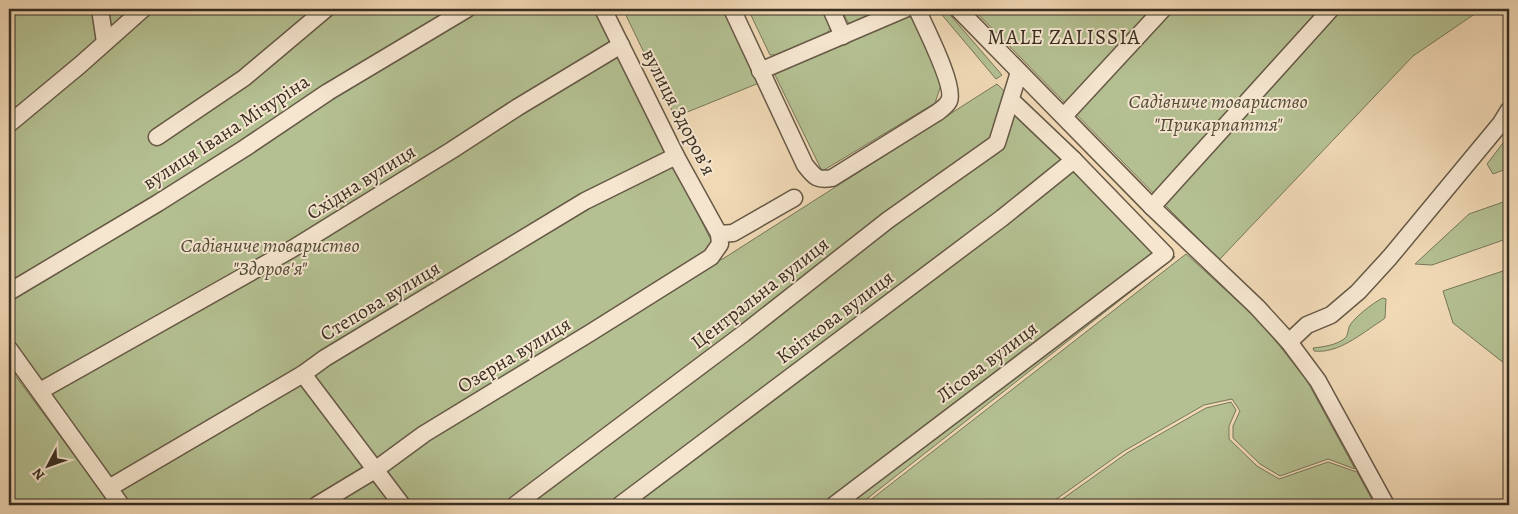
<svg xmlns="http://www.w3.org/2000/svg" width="1518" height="514" font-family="Alegreya,serif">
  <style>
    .green { fill: #b4c092; stroke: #76775a }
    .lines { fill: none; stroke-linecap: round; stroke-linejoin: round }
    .minor-casing { stroke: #665946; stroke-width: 19 }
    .minor { stroke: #f6e6d0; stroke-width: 16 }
    .labels { text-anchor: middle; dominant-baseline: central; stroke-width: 4; stroke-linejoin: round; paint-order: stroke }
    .park-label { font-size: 20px; font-style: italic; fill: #514b38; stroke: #f6e6d0 }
    .street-label { font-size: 20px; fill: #382e21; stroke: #f6e6d0 }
    .neighbourhood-label { font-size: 21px; letter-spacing: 1px; fill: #382e21; stroke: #f6e6d0 }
  </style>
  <rect width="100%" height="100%" fill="#f1d9b6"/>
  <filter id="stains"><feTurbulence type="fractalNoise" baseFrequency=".004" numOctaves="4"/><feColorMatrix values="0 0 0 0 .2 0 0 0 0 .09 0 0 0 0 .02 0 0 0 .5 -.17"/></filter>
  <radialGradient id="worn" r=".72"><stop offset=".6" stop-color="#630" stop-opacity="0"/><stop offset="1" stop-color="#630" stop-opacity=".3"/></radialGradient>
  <g class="green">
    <path d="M 9,9 L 595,9 L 721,260 L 997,84 L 1175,257 L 859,505 L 126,505 L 9,341 Z"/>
    <path d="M 623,9 L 724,9 L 759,83 L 675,117 Z"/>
    <path d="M 748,9 L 824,9 L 831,25 L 827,35 L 780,55 L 770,55 Z"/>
    <path d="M 841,9 L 889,9 L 849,24 Z"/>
    <path d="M 937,9 L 945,9 L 1002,75 L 996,79 Z"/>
    <path d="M 973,9 L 1482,9 L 1413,56 L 1219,260 Z"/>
    <path d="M 908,16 L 919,23 L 941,85 L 935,103 L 824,170 L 821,169 L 774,73 Z"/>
    <path d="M 1509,135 L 1509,168 L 1493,174 L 1487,164 Z"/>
    <path d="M 1509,200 L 1509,238 L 1432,265 L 1415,264 L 1469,214 Z"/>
    <path d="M 1186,254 L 1240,303 L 1246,307 L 1261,323 L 1306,379 L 1355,469 L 1328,459 L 1280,476 L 1260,464 L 1233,438 L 1233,426 L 1240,411 L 1232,399 L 1204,405 L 1124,451 L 1048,505 L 864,505 Z"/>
    <path d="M 1509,269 L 1509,367 L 1453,323 L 1443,291 Z"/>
    <path d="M 1383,298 L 1386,299 L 1385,318 L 1381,321 C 1361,334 1338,354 1314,351 L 1313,348 C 1323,347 1336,345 1344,339 C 1349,335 1347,331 1350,325 C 1355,317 1374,302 1383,298 Z"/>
    <path d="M 9,367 L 111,505 L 9,505 Z"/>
    <path d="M 1231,402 L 1236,410 L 1229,426 L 1229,439 L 1257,466 L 1279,479 L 1328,462 L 1357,472 L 1375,505 L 1054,505 L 1127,453 L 1206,408 Z"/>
  </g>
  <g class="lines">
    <defs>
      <g id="minor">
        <path d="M 100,9 L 105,42"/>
        <path d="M 732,9 L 805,165 C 814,176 816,181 832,178 L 938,112 C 942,109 947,105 949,101 C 956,87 924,25 917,9"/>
        <path d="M 831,9 L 843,36"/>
        <path d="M 958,9 L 1152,207 L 1257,307 L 1289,342 L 1318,381 L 1386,505"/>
        <path d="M 760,71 L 905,9"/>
        <path d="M 1064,116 L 1163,9"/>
        <path d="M 9,124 L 80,65 L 143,9"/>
        <path d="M 157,137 L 244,78 L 326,9"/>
        <path d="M 1152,207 L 1331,9"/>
        <path d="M 719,234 L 733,233 L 794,198"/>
        <path d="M 9,292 L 158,203 L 245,148 L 328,92 L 467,9"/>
        <path d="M 1289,342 L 1307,325 L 1331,315 L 1358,292 L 1390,257 L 1501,123 L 1509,110"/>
        <path d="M 9,349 L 121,505"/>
        <path d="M 303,374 L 402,505"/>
        <path d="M 40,391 L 292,249 L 452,150 L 518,107 L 621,45"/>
        <path d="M 109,488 L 303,374 L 325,358 L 585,201 L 676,156"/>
        <path d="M 317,505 L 375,470 L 424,434 L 590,333 L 711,257 L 720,244 L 719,234 L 676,156 L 603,9"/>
        <path d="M 515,505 L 743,334 L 888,220 L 997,143 L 1019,72"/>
        <path d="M 620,505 L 1002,218 L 1074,160"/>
        <path d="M 834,505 L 1165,254 L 1074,160 L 1011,100"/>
      </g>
    </defs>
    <use href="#minor" class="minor-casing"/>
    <use href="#minor" class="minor"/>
  </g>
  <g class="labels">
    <g class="park-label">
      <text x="1218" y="101">Садівниче товариство<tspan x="1218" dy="23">"Прикарпаття"</tspan></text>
      <text x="270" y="245">Садівниче товариство<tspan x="270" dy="23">"Здоров'я"</tspan></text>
    </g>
    <g class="street-label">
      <text transform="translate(679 112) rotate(63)">вулиця Здоровʼя</text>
      <text transform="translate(226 132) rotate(-33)">вулиця Івана Мічуріна</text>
      <text transform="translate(361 182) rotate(-32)">Східна вулиця</text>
      <text transform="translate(760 293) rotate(-38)">Центральна вулиця</text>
      <text transform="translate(380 301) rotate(-31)">Степова вулиця</text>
      <text transform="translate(835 317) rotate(-37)">Квіткова вулиця</text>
      <text transform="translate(514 355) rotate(-31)">Озерна вулиця</text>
      <text transform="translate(987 362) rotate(-37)">Лісова вулиця</text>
    </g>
    <g class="neighbourhood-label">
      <text x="1064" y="37">MALE ZALISSIA</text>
    </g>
  </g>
  <rect width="1518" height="514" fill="none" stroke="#f1d9b6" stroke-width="30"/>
  <rect x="10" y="10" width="1498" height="494" fill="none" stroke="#382e21" stroke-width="2.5"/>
  <rect x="15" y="15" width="1488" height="484" fill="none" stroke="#382e21"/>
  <g transform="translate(48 466) rotate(229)" stroke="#f6e6d0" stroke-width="4" paint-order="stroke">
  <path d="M0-4L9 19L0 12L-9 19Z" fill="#382e21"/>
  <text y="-8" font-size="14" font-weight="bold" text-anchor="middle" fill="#382e21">N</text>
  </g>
  <rect width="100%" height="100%" filter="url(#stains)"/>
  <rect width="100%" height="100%" fill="url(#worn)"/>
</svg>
